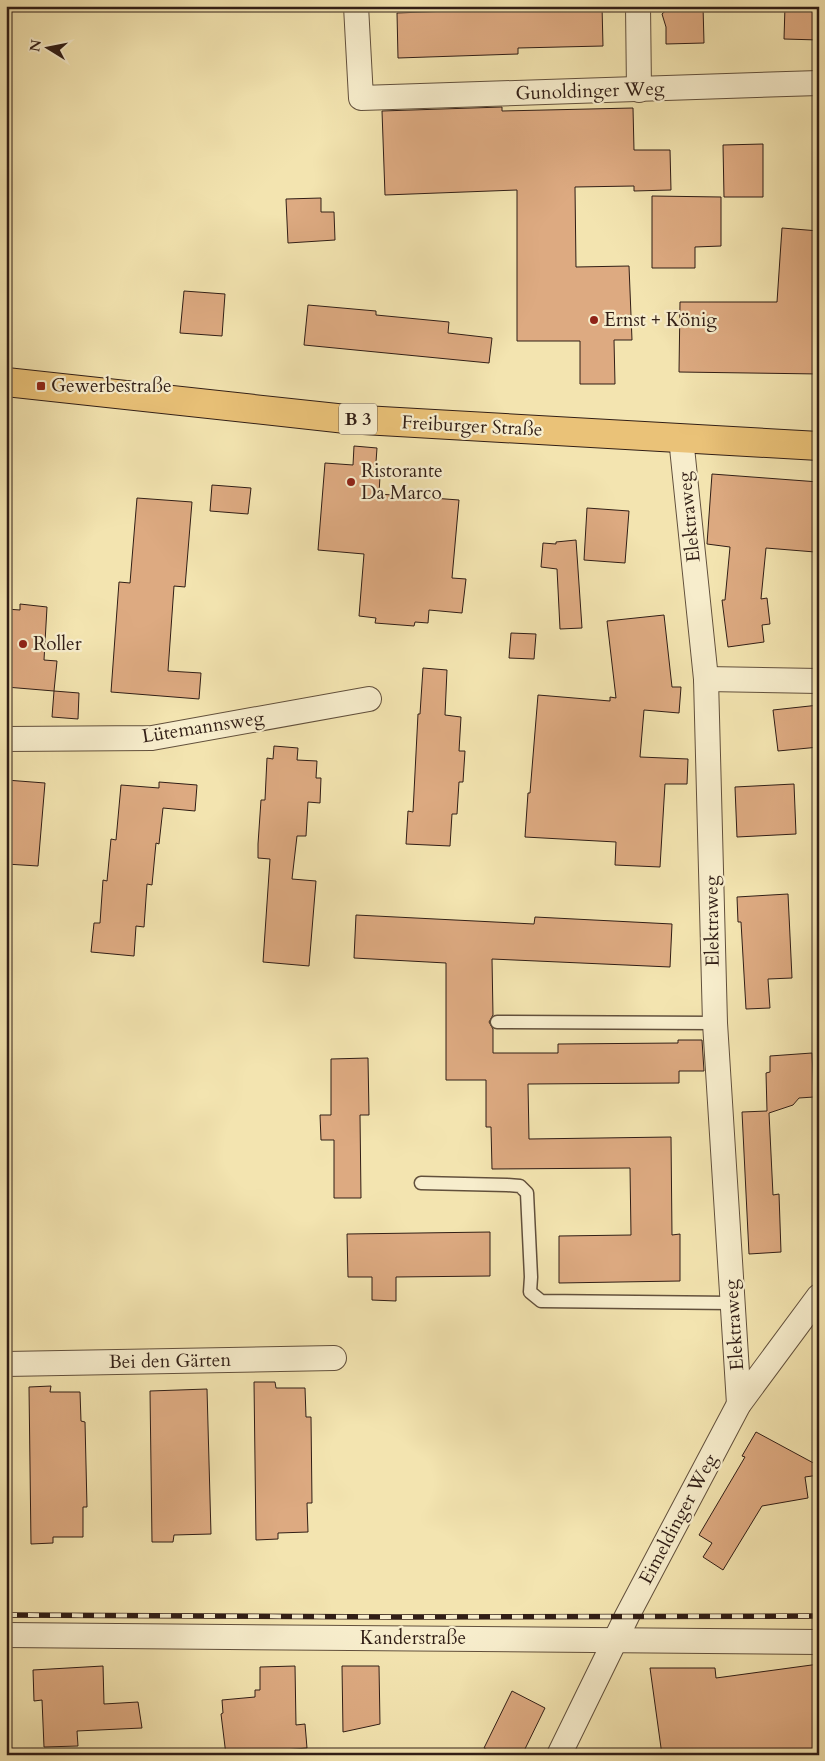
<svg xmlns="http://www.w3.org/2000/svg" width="825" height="1761" font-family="Cardo,serif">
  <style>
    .building { fill: #ddaa81; stroke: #311e16 }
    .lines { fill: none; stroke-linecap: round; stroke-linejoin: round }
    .lane-casing { stroke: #62503c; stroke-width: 15 }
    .street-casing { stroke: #62503c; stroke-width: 26 }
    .primary-casing { stroke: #311e16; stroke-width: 30 }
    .lane { stroke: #f7edcc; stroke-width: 12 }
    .street { stroke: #f7edcc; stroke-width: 24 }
    .primary { stroke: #eac278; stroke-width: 28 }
    .rail-casing { stroke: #311e16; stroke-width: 5.5 }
    .rail { stroke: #f7edcc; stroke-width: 4; stroke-dasharray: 11; stroke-linecap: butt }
    .poi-dot { fill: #8f2418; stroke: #f7edcc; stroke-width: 2 }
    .labels { text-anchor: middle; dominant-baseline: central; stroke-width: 4.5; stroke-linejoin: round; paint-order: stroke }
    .shield { fill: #f7edcc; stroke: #6c5c4d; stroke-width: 1 }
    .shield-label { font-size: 18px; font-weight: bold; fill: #311e16 }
    .street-label { font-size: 19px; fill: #311e16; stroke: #f7edcc }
    .poi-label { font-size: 19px; fill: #311e16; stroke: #f7edcc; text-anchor: start }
  </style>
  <rect width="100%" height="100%" fill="#f3e4b0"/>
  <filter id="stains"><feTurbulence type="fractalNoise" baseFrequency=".004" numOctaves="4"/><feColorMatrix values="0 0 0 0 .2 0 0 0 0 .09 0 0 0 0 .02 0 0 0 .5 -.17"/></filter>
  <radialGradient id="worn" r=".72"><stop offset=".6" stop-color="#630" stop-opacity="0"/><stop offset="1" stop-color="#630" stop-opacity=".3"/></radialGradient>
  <g class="building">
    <path d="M 494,6 L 602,6 L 603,46 L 518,48 L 518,54 L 398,58 L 397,13 L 476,10 L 476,7 Z"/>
    <path d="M 671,6 L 703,6 L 704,43 L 666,44 L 666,27 L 662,14 Z"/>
    <path d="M 785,6 L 819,6 L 819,40 L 784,39 Z"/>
    <path d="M 502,107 L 502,111 L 633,108 L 634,150 L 670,150 L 671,190 L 634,191 L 634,186 L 575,187 L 576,267 L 629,266 L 632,340 L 614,340 L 615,384 L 580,384 L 580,341 L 517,341 L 517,190 L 385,195 L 382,111 Z"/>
    <path d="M 763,144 L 763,197 L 724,197 L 723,145 Z"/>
    <path d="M 652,196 L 721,197 L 721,246 L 695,247 L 695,268 L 652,268 Z"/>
    <path d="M 321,198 L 321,212 L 334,212 L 335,240 L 288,243 L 286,199 Z"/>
    <path d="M 782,228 L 819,231 L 817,322 L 819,322 L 819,374 L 679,372 L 680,302 L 777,302 Z"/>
    <path d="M 184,291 L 225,294 L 222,336 L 180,333 Z"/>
    <path d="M 308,305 L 376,311 L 376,315 L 449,322 L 448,333 L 492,338 L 489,363 L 304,345 Z"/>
    <path d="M 354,446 L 377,448 L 375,476 L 380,476 L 379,494 L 459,500 L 452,578 L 466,579 L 462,613 L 429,610 L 428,623 L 415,622 L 414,626 L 375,623 L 376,618 L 359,616 L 364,554 L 318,550 L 325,463 L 353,465 Z"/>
    <path d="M 712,474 L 819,482 L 819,516 L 815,552 L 766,548 L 761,599 L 767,598 L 770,624 L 762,625 L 764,642 L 728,647 L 722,600 L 725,600 L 730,547 L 707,544 Z"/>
    <path d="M 212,485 L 251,488 L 248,514 L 210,511 Z"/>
    <path d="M 137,498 L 192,502 L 185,587 L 174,586 L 168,671 L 201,673 L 199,699 L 111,692 L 119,582 L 130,583 Z"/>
    <path d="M 587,508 L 629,511 L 625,563 L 584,560 Z"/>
    <path d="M 576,540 L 582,628 L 560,629 L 557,569 L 541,567 L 543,543 L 556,544 L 556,542 Z"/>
    <path d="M 20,604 L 47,607 L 44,660 L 57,661 L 54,691 L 6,687 L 6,609 L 20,610 Z"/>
    <path d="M 664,615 L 672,687 L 681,687 L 679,713 L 644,710 L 640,757 L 688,759 L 687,784 L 665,784 L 660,867 L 615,865 L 616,842 L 525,837 L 528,793 L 530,793 L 538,695 L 610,701 L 610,697 L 616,698 L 607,621 Z"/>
    <path d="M 511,633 L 536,634 L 534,659 L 509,658 Z"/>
    <path d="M 423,668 L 447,670 L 445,715 L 461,717 L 459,751 L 465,751 L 463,782 L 459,782 L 457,814 L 452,814 L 450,846 L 406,844 L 408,811 L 413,812 L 418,714 L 420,714 Z"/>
    <path d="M 54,691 L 79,693 L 78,719 L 52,717 Z"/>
    <path d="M 819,705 L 819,747 L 778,751 L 773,710 Z"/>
    <path d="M 274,746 L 298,748 L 297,760 L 317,761 L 316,778 L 321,778 L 320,803 L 308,802 L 306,836 L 297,836 L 292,879 L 316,881 L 309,966 L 263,962 L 270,859 L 258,858 L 258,844 L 261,800 L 265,800 L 267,758 L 273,759 Z"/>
    <path d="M 6,780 L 45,783 L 38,866 L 6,864 Z"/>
    <path d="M 159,782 L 197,785 L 195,811 L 163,808 L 159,844 L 156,843 L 152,885 L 147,884 L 144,927 L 136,926 L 134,956 L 91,952 L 94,923 L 100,923 L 103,880 L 107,881 L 111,839 L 116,840 L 121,785 L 159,788 Z"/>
    <path d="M 794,784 L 796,834 L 737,837 L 735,787 Z"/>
    <path d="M 788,894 L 792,978 L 768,979 L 770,1008 L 746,1009 L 741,922 L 738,922 L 737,897 Z"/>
    <path d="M 356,915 L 534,924 L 535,917 L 672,924 L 670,967 L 492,959 L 493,1015 L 489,1022 L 493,1029 L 493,1053 L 558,1053 L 558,1044 L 678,1043 L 678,1040 L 702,1040 L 704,1071 L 679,1071 L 679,1083 L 528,1084 L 529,1139 L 671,1137 L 672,1235 L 680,1234 L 680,1281 L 559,1283 L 559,1236 L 631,1235 L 630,1168 L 492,1169 L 491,1127 L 486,1127 L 486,1080 L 446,1080 L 446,963 L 354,958 Z"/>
    <path d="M 812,1053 L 814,1097 L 799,1098 L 793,1105 L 769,1113 L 773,1195 L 779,1194 L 781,1252 L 749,1254 L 742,1112 L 767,1111 L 766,1073 L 770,1072 L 770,1056 Z"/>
    <path d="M 368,1058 L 369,1115 L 360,1115 L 361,1198 L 334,1198 L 334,1140 L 321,1140 L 320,1115 L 331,1115 L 331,1059 Z"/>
    <path d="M 490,1232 L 490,1276 L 396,1277 L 396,1301 L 372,1300 L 372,1277 L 348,1277 L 347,1234 Z"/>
    <path d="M 254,1382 L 275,1382 L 276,1388 L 305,1388 L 306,1417 L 311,1417 L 312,1503 L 307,1503 L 308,1532 L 278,1533 L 278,1539 L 256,1540 Z"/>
    <path d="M 51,1386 L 50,1392 L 80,1392 L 81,1421 L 85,1422 L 87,1507 L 83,1507 L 83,1537 L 53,1537 L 53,1543 L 31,1544 L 29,1387 Z"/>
    <path d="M 207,1389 L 211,1534 L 174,1535 L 173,1542 L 152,1542 L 150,1391 Z"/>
    <path d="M 756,1432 L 819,1466 L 819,1475 L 805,1477 L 808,1498 L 762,1506 L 723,1570 L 703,1557 L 712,1543 L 699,1535 L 745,1457 L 742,1456 Z"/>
    <path d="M 819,1664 L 819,1755 L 662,1755 L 650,1668 L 715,1668 L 716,1678 Z"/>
    <path d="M 103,1666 L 104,1704 L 138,1702 L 142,1728 L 77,1731 L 78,1746 L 44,1747 L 42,1700 L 34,1701 L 33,1670 Z"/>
    <path d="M 295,1666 L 296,1725 L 305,1724 L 307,1748 L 226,1755 L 221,1714 L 223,1713 L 222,1700 L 255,1697 L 255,1690 L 260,1690 L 260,1667 Z"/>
    <path d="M 342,1666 L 379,1666 L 380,1724 L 343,1732 Z"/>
    <path d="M 512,1691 L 545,1708 L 522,1755 L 497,1755 L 484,1748 Z"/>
  </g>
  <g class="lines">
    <defs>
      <g id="lane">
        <path d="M 497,1022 L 715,1023"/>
        <path d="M 421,1183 L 507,1185 L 520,1186 L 527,1193 L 531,1277 L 530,1292 L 541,1301 L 732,1303"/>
      </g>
      <g id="street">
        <path d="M 356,6 L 361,98 L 819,83"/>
        <path d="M 638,6 L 639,90"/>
        <path d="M 681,438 L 706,679 L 715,1023 L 739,1404"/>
        <path d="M 706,679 L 819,681"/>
        <path d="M 6,739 L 152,738 L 369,699"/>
        <path d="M 6,1364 L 334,1358"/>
        <path d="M 6,1635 L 819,1642"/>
        <path d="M 559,1755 L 627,1616 L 739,1404 L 819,1296"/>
      </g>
      <path id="primary" d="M 6,382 L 346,419 L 819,446"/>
    </defs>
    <use href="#lane" class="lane-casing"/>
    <use href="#street" class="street-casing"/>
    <use href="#primary" class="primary-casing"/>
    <use href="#lane" class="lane"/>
    <use href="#street" class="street"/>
    <use href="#primary" class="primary"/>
    <defs>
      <path id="rail" d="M 6,1615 L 396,1617 L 819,1616"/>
    </defs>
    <use href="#rail" class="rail-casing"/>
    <use href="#rail" class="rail"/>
  </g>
  <g class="poi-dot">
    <circle cx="594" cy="320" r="5"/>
    <rect x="36" y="381" width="10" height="10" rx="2.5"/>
    <circle cx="351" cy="482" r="5"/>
    <circle cx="23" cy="644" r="5"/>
  </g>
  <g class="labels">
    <rect class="shield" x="339" y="403.5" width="38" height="31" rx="4"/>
    <g class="shield-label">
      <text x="358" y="419">B 3</text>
    </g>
    <g class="street-label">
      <text transform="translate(590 91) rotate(-2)">Gunoldinger Weg</text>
      <text transform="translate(472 426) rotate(3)">Freiburger Straße</text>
      <text transform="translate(689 517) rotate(-96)">Elektraweg</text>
      <text transform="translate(203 727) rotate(-9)">Lütemannsweg</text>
      <text transform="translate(712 921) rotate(-91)">Elektraweg</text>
      <text transform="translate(734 1325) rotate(-94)">Elektraweg</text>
      <text transform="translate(170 1361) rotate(-1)">Bei den Gärten</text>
      <text transform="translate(678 1519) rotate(-62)">Eimeldinger Weg</text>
      <text x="413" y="1638">Kanderstraße</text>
    </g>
    <g class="poi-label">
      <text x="604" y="320">Ernst + König</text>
      <text x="51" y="386">Gewerbestraße</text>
      <text x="361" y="471">Ristorante<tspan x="361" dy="22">Da Marco</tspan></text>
      <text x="33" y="644">Roller</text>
    </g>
  </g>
  <rect width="825" height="1761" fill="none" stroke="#f3e4b0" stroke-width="25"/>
  <rect x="8" y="8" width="810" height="1746" fill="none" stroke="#311e16" stroke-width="2.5"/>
  <rect x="12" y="12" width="800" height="1736" fill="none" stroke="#311e16"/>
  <g transform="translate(48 48) rotate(280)" stroke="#f7edcc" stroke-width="4" paint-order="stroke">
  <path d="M0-4L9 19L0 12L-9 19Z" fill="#311e16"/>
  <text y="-8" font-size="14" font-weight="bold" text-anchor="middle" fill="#311e16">N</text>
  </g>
  <rect width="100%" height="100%" filter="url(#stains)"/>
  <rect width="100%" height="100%" fill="url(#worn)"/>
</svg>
